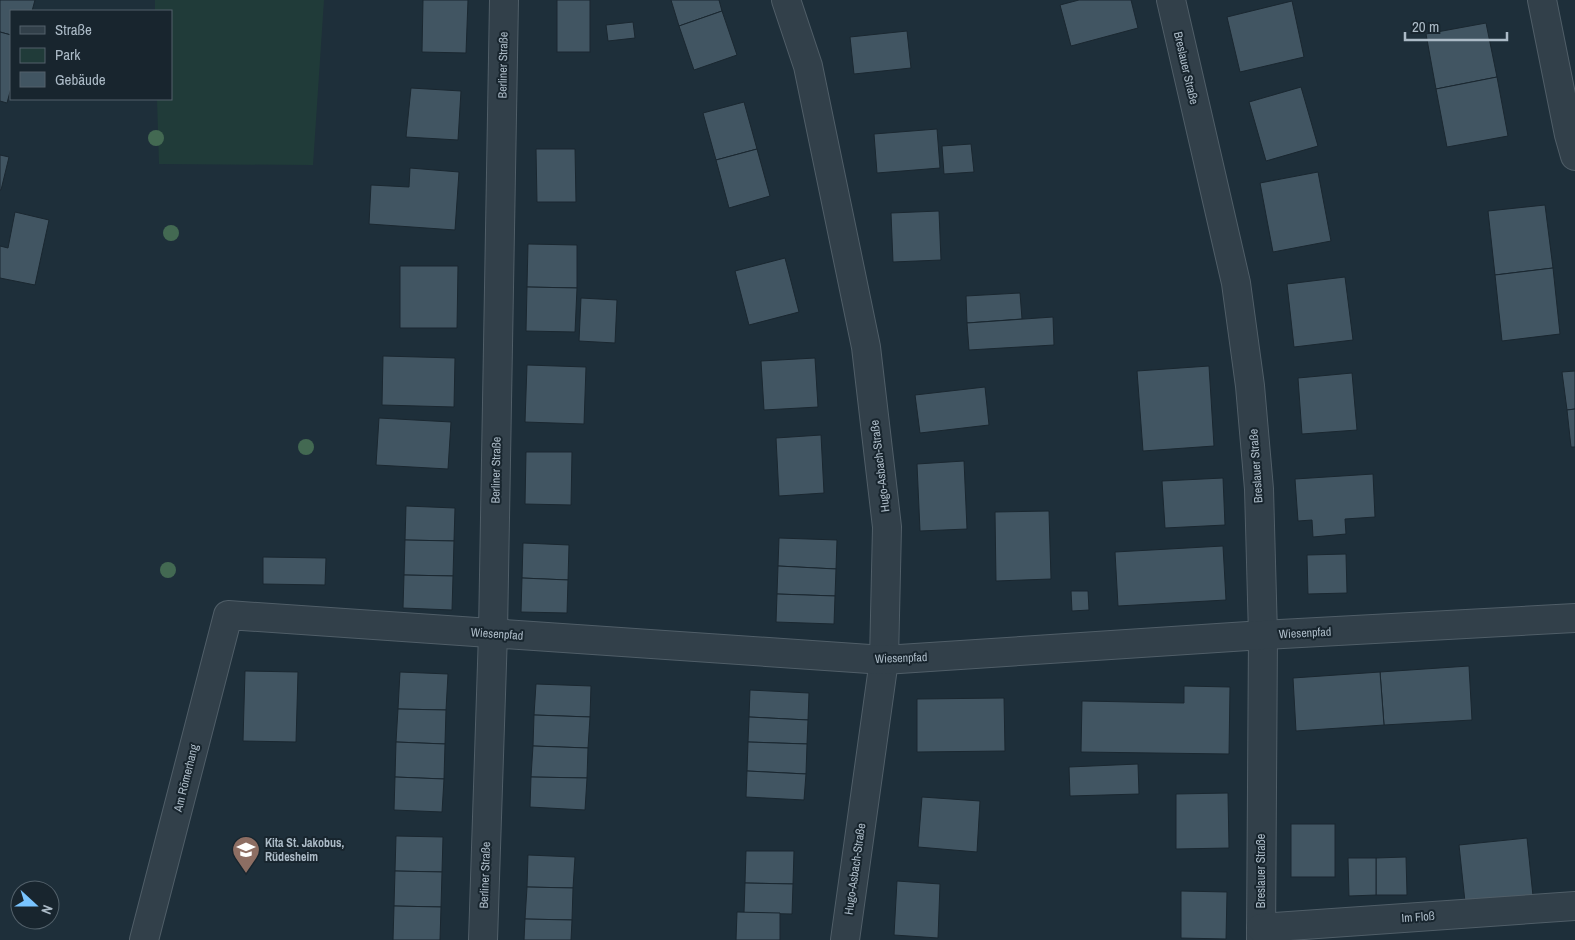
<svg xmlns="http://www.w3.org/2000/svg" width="1575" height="940" font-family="'Archivo Narrow',sans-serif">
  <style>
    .green { fill: #203b39 }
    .building { fill: #415562; stroke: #1a2730 }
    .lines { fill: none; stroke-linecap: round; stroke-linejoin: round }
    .street-casing { stroke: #505e68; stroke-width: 30 }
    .street { stroke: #32404a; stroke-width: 28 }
    .tree { fill: #436952 }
    .labels { text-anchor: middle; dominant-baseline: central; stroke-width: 4; stroke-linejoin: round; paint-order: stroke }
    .street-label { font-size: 12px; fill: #acbbc7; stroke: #18252e }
    .poi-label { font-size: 12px; font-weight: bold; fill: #acbbc7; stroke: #18252e; text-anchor: start }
  </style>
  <rect width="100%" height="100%" fill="#1e2f3a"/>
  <path class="green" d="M 155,0 L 324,0 L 313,165 L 159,164 L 157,99 L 171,99 L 171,11 L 155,11 Z"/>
  <g class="building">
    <path d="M 0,0 L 35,0 L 32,11 L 11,11 L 11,35 L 0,32 Z"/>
    <path d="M 423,0 L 468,0 L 466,53 L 422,52 Z"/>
    <rect x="557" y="0" width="33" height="52"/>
    <path d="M 671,0 L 719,0 L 722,11 L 679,26 Z"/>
    <path d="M 1079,0 L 1131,0 L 1138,28 L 1071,46 L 1060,5 Z"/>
    <path d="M 1292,1 L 1304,57 L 1240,72 L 1227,17 Z"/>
    <path d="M 722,11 L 737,55 L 694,70 L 679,26 Z"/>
    <path d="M 633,22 L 635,38 L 608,41 L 606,25 Z"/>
    <path d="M 1486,23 L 1497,77 L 1436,89 L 1426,34 Z"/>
    <path d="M 907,31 L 911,68 L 854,74 L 850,37 Z"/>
    <path d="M 0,32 L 11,35 L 11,88 L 7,103 L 0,101 Z"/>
    <path d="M 1497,77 L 1508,136 L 1447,147 L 1436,89 Z"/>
    <path d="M 1301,87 L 1318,146 L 1266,161 L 1249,102 Z"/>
    <path d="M 411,88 L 461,91 L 458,140 L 406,137 Z"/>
    <path d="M 744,102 L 757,149 L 716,160 L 703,113 Z"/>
    <path d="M 937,129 L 940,168 L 877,173 L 874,134 Z"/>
    <path d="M 971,144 L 974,172 L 944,174 L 942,146 Z"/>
    <path d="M 536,149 L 575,149 L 576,202 L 537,202 Z"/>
    <path d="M 757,149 L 770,196 L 729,208 L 716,160 Z"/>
    <path d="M 0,155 L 9,157 L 1,190 L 0,190 Z"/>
    <path d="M 410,168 L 459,172 L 455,230 L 369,224 L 371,185 L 409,187 Z"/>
    <path d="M 1318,172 L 1331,241 L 1273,252 L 1260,183 Z"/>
    <path d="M 1545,205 L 1553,268 L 1495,275 L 1488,211 Z"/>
    <path d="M 939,211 L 941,260 L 893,262 L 891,213 Z"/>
    <path d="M 15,212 L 49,220 L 35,285 L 0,278 L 0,246 L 8,248 Z"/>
    <path d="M 528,244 L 577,245 L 577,288 L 527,287 Z"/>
    <path d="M 785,258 L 799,312 L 749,325 L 735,271 Z"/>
    <path d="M 400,266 L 458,266 L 457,328 L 400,328 Z"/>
    <path d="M 1553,268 L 1560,334 L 1502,341 L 1495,275 Z"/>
    <path d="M 1345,277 L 1353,340 L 1294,347 L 1287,284 Z"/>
    <path d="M 527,287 L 577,288 L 575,332 L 526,331 Z"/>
    <path d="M 1020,293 L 1022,319 L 967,323 L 966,296 Z"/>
    <path d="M 581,298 L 617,300 L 615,343 L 579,341 Z"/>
    <path d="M 1053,317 L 1054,345 L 969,350 L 967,323 Z"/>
    <path d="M 383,356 L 455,358 L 454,407 L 382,405 Z"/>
    <path d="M 815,358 L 818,407 L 764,410 L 761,361 Z"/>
    <path d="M 527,365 L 586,367 L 584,424 L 525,422 Z"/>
    <path d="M 1209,366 L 1214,446 L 1143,451 L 1137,371 Z"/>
    <path d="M 1575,371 L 1575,409 L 1567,410 L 1562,372 Z"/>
    <path d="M 1352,373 L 1357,430 L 1302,434 L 1298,378 Z"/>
    <path d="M 985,387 L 989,425 L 920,433 L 915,395 Z"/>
    <path d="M 1575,409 L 1575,447 L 1571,447 L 1567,410 Z"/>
    <path d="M 379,418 L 451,422 L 448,469 L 376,465 Z"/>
    <path d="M 821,435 L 824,493 L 779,496 L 776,438 Z"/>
    <path d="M 526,452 L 572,452 L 571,505 L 525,504 Z"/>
    <path d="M 964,461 L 967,529 L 920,531 L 917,464 Z"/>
    <path d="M 1373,474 L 1375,517 L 1345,519 L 1346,534 L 1313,537 L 1312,520 L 1298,521 L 1295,479 Z"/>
    <path d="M 1223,478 L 1225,525 L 1165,528 L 1162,481 Z"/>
    <path d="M 406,506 L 455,508 L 454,541 L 405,540 Z"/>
    <path d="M 1049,511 L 1051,579 L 996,581 L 995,512 Z"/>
    <path d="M 779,538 L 837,540 L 836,569 L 778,566 Z"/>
    <path d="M 405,540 L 454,541 L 453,576 L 404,575 Z"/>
    <path d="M 523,543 L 569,545 L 568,580 L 522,578 Z"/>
    <path d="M 1223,546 L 1226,600 L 1118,606 L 1115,552 Z"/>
    <path d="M 1346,554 L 1347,593 L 1308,594 L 1307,555 Z"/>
    <path d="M 263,557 L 326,558 L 325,585 L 263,584 Z"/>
    <path d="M 778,566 L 836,569 L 835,596 L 777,594 Z"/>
    <path d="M 404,575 L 453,576 L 452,610 L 403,608 Z"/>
    <path d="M 522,578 L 568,580 L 567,613 L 521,612 Z"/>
    <path d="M 1071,591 L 1088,591 L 1089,610 L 1072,611 Z"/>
    <path d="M 777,594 L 835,596 L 834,624 L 776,622 Z"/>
    <path d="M 1469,666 L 1472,720 L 1384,725 L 1380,672 Z"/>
    <path d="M 245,671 L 298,672 L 296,742 L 243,741 Z"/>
    <path d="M 400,672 L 448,674 L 446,710 L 398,709 Z"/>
    <path d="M 1380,672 L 1384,725 L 1296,731 L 1293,678 Z"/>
    <path d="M 536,684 L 591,686 L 590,717 L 534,715 Z"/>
    <path d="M 1184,686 L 1230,687 L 1229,754 L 1081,752 L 1082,701 L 1184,703 Z"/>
    <path d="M 750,690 L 809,693 L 808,720 L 749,717 Z"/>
    <path d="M 1004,698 L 1005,751 L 917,752 L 917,699 Z"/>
    <path d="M 398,709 L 446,710 L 445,744 L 396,742 Z"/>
    <path d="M 534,715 L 590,717 L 588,748 L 533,746 Z"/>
    <path d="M 749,717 L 808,720 L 807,744 L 748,742 Z"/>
    <path d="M 396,742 L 445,744 L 444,779 L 395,777 Z"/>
    <path d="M 748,742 L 807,744 L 806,774 L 747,771 Z"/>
    <path d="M 533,746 L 588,748 L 587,778 L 531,777 Z"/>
    <path d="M 1138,764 L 1139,794 L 1070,796 L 1069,767 Z"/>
    <path d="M 747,771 L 806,774 L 804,800 L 746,797 Z"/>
    <path d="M 395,777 L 444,779 L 442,812 L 394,810 Z"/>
    <path d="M 531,777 L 587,778 L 585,810 L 530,807 Z"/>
    <path d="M 1228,793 L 1229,848 L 1176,849 L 1176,794 Z"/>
    <path d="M 922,797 L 980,801 L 977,852 L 918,847 Z"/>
    <rect x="1291" y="824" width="44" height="53"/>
    <path d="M 396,836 L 443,837 L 442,872 L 395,871 Z"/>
    <path d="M 1527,838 L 1533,896 L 1465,902 L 1459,845 Z"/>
    <path d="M 746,851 L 794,851 L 793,884 L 745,883 Z"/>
    <path d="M 528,855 L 575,857 L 573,888 L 527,887 Z"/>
    <path d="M 1406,857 L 1407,895 L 1376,895 L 1376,858 Z"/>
    <path d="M 1348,858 L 1376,858 L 1376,895 L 1349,896 Z"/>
    <path d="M 395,871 L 442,872 L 441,907 L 394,906 Z"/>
    <path d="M 897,881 L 940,884 L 938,938 L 894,935 Z"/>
    <path d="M 745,883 L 793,884 L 792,914 L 744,913 Z"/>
    <path d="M 527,887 L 573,888 L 572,920 L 525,919 Z"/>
    <path d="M 1181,891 L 1227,892 L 1226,939 L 1181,938 Z"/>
    <path d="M 394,906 L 441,907 L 440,940 L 393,940 Z"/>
    <path d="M 737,912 L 780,913 L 780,940 L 736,940 Z"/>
    <path d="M 525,919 L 572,920 L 571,940 L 524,940 Z"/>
  </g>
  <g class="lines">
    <defs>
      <g id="street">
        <path d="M 786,0 L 808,66 L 866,347 L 887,527 L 884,660 L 845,940"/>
        <path d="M 1171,0 L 1236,283 L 1250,386 L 1259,489 L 1263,635 L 1261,940"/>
        <path d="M 1542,0 L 1569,135 L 1575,156"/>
        <path d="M 1261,928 L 1575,906"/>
        <path d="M 144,940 L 228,615 L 884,660 L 1263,635 L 1575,618"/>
        <path d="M 483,940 L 493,633 L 504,0"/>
      </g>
    </defs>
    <use href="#street" class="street-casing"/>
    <use href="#street" class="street"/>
  </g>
  <g class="tree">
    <circle cx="156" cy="138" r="8"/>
    <circle cx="171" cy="233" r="8"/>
    <circle cx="306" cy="447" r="8"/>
    <circle cx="168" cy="570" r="8"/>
  </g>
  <defs>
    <symbol id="school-pin" viewBox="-11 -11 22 30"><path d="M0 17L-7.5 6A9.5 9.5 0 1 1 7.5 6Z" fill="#8d6e63" stroke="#18252e"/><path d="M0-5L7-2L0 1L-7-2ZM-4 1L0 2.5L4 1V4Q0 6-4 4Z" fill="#fff"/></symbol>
  </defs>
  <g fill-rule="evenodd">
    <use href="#school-pin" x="230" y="834" width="32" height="43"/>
  </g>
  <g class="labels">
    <g class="street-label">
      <text transform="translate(503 65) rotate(-89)">Berliner Straße</text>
      <text transform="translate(1186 68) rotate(77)">Breslauer Straße</text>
      <text transform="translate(880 466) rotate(-97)">Hugo-Asbach-Straße</text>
      <text transform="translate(1256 466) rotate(-94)">Breslauer Straße</text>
      <text transform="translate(496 470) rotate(-89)">Berliner Straße</text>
      <text transform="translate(1305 633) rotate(-3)">Wiesenpfad</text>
      <text transform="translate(497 634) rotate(4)">Wiesenpfad</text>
      <text transform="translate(901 658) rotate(-2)">Wiesenpfad</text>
      <text transform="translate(186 778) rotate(-76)">Am Römerhang</text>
      <text transform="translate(855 869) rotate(-82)">Hugo-Asbach-Straße</text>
      <text transform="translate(1261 871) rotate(-90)">Breslauer Straße</text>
      <text transform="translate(485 875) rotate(-88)">Berliner Straße</text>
      <text transform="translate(1418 917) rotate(-4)">Im Floß</text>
    </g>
    <g class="poi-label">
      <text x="265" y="843">Kita St. Jakobus,<tspan x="265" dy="14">Rüdesheim</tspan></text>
    </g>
  </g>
  <rect x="10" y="10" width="162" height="90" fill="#18252e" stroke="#53616b"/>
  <rect x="20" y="26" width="25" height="8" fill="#32404a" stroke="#53616b"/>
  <text x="55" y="35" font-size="15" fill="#acbbc7">Straße</text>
  <rect x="20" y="48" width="25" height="15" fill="#203b39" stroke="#53616b"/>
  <text x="55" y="60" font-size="15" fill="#acbbc7">Park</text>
  <rect x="20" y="72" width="25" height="15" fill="#415562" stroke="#53616b"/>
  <text x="55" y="85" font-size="15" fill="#acbbc7">Gebäude</text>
  <g transform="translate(35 905) rotate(111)"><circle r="24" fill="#18252e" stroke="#53616b"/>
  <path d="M0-4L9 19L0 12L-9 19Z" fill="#79c4ff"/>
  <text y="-8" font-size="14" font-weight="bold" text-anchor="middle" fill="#acbbc7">N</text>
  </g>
  <path d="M1405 32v8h102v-8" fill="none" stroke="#acbbc7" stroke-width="2.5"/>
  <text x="1412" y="32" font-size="15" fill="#acbbc7" stroke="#18252e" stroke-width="4" paint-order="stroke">20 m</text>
</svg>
